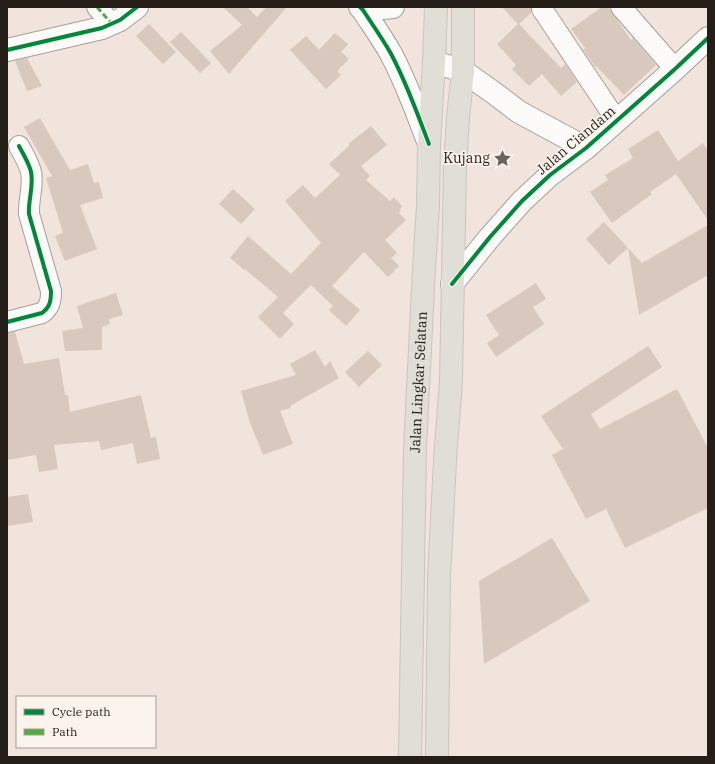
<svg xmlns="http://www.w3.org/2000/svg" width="715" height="764" font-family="'IBM Plex Serif',serif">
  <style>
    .building { fill: #d9c8bd }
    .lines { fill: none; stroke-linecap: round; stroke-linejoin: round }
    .minor-casing { stroke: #a89f99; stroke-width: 22 }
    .tertiary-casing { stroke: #a89f99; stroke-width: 24 }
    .primary-casing { stroke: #cac4bf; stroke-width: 24 }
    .minor { stroke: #fdfbfa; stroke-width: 20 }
    .tertiary { stroke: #fdfbfa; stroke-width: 22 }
    .primary { stroke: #e0ded5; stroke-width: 22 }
    .quiet { stroke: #53a942; stroke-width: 3; stroke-dasharray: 6 3; stroke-linecap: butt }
    .cycleway-casing { stroke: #fcf3ed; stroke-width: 6 }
    .cycleway { stroke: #00873e; stroke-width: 4 }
    .labels { text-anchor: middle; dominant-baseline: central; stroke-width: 3; stroke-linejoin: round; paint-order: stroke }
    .street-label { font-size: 14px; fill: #251d17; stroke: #fcf3ed }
    .poi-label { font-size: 14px; fill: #251d17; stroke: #fcf3ed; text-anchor: end }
  </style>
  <rect width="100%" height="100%" fill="#f1e4dc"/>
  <g class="building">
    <path d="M 223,7 L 247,7 L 257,17 L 266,7 L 287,7 L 229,74 L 210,51 L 242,25 Z"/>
    <path d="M 502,7 L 531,7 L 531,13 L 519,24 L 561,68 L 565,64 L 577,82 L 561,96 L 542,74 L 529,86 L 512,69 L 516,65 L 497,44 L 518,24 Z"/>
    <path d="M 602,7 L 608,7 L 631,40 L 633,38 L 656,65 L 624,95 L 596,66 L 595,67 L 583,49 L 585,48 L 571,29 Z"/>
    <path d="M 149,24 L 176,52 L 163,64 L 136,36 Z"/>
    <path d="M 181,32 L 211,63 L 200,73 L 170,42 Z"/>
    <path d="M 335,33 L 348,44 L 341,52 L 349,59 L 337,71 L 341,75 L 326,89 L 290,50 L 306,36 L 319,50 Z"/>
    <path d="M 27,58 L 42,86 L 27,91 L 15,61 Z"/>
    <path d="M 40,118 L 70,170 L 88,164 L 94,183 L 99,182 L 103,198 L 80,205 L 97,249 L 65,261 L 55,236 L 63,233 L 46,178 L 52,176 L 24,127 Z"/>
    <path d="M 371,126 L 387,145 L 361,166 L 370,176 L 366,180 L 390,201 L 394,197 L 402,206 L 399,213 L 406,220 L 385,240 L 397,253 L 391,258 L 399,266 L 388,277 L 364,252 L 332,286 L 360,310 L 346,326 L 329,310 L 333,306 L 311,285 L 283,313 L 294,324 L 280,339 L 258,317 L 278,297 L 245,269 L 244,270 L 230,258 L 248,236 L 291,274 L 321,243 L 285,201 L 303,185 L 315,198 L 340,175 L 329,164 L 350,145 L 348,144 Z"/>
    <path d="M 658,130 L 678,161 L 703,143 L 708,151 L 708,220 L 676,174 L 650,192 L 652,194 L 612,223 L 590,192 L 608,180 L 605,175 L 633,158 L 628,149 Z"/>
    <path d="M 233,189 L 255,209 L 241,224 L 219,204 Z"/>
    <path d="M 604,222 L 628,248 L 609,265 L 586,239 Z"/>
    <path d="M 708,225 L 708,275 L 639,315 L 628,248 L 642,263 Z"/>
    <path d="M 536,283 L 546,299 L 533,307 L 544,324 L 496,357 L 487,343 L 499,335 L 486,315 Z"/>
    <path d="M 116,293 L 123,315 L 109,319 L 110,324 L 102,327 L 102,350 L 65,351 L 62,331 L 83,328 L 77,306 Z"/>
    <path d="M 15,332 L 24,364 L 59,358 L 65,395 L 68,395 L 70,412 L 141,395 L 151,438 L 156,437 L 160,459 L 137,464 L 133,443 L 101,450 L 99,441 L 54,445 L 58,469 L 39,472 L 36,455 L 7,460 L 7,333 Z"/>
    <path d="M 648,346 L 662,367 L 591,414 L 600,429 L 677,389 L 708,448 L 708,508 L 625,548 L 606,509 L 586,519 L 552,455 L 563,449 L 541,416 Z"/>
    <path d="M 315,350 L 325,367 L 330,361 L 339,378 L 290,406 L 291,408 L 280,411 L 293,444 L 263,455 L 249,420 L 241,391 L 296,375 L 290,364 Z"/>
    <path d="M 368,351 L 382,365 L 359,387 L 345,372 Z"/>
    <path d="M 28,494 L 33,522 L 7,526 L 7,497 Z"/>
    <path d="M 552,538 L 590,601 L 484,664 L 479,581 Z"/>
  </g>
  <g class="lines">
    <defs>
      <g id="minor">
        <path d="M 97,7 L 112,24"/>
        <path d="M 621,7 L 675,69"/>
        <path d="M 542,9 L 617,121"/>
        <path d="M 7,322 L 42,313 C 50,307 51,301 51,291 L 29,214 C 28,200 34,186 31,172 C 29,163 23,154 19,146"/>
      </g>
      <g id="tertiary">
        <path d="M 360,7 L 363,10 C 372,24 382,38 390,52 C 406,81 417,113 429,144"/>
        <path d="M 363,10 L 393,7"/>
        <path d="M 7,50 L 102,28 L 120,20 L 137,7"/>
        <path d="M 434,62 L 463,71 L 494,93 L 519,112 L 586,148"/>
        <path d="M 452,284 L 490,237 L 522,201 L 550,175 L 586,148 L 675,69 L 708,38"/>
      </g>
      <g id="primary">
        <path id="s1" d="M 410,757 L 415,448 L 424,269 L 428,206 L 429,144 L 434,62 L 436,7"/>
        <path d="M 437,757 L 439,578 L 445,460 L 451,381 L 455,168 L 458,117 L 463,71 L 463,7"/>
      </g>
    </defs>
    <use href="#minor" class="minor-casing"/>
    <use href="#tertiary" class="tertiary-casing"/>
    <use href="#primary" class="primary-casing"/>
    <use href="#minor" class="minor"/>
    <use href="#tertiary" class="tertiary"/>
    <use href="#primary" class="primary"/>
    <path class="quiet" d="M 97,7 L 112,24"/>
    <defs>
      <g id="cycleway">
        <path d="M 360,7 L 363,10 C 372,24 382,38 390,52 C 406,81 417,113 429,144"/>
        <path d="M 7,50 L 102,28 L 120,20 L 137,7"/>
        <path d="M 452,284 L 490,237 L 522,201 L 550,175 L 586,148 L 675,69 L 708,38"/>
        <path d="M 7,322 L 42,313 C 50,307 51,301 51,291 L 29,214 C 28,200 34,186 31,172 C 29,163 23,154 19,146"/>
      </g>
    </defs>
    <use href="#cycleway" class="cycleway-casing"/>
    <use href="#cycleway" class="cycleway"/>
  </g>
  <defs>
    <symbol id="sight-bare" viewBox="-9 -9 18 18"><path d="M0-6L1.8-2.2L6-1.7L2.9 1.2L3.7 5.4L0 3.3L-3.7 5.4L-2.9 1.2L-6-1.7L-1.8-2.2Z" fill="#6c635c" stroke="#fcf3ed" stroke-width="2.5" paint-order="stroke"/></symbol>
  </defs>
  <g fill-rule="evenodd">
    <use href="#sight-bare" x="490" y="146" width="25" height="25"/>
  </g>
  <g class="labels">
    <g class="street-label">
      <text transform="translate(576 140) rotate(-40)">Jalan Ciandam</text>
      <text stroke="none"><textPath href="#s1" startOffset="375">Jalan Lingkar Selatan</textPath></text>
    </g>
    <g class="poi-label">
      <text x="490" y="158">Kujang</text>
    </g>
  </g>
  <rect width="715" height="764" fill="none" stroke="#251d17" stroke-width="16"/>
  <rect x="16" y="696" width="140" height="52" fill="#fcf3ed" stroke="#a69d97"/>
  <rect x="24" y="709" width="20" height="6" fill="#00873e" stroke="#a69d97"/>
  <text x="52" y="716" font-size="12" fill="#251d17">Cycle path</text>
  <rect x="24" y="729" width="20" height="6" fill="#53a942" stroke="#a69d97"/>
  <text x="52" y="736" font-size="12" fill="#251d17">Path</text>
</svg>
